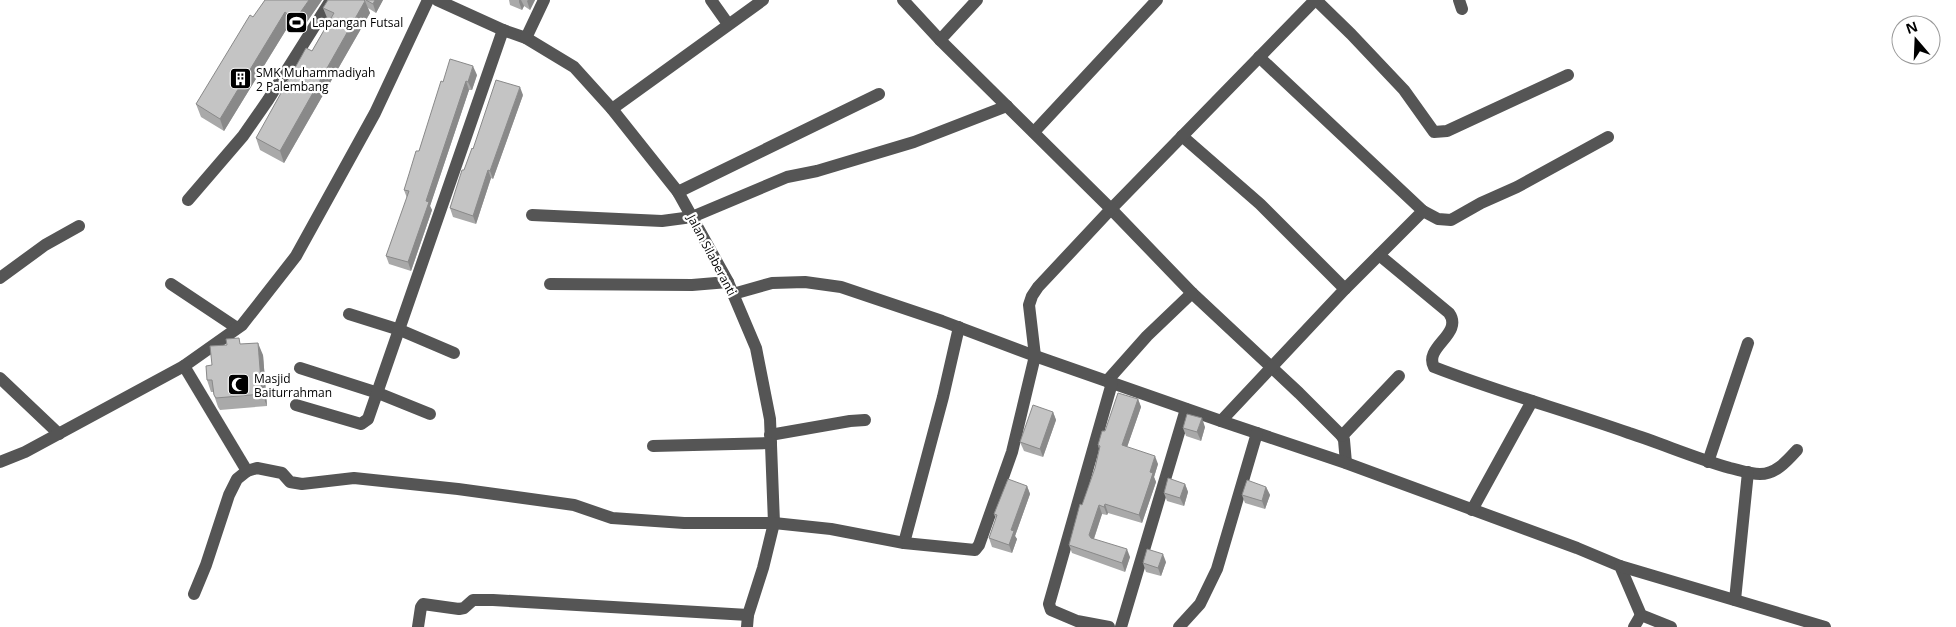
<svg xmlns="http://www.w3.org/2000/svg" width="1956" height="627" font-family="'Open Sans',sans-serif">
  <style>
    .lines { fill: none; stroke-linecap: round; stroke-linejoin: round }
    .minor { stroke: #555; stroke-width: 12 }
    .wall { fill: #a9a9a9 }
    .shaded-wall { fill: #898989 }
    .building { fill: #c4c4c4; stroke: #898989 }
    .labels { text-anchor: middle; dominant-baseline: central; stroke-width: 4.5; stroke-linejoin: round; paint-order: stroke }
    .poi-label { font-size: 12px; fill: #000; stroke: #fff; text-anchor: start }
    .street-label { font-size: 12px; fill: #000; stroke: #fff }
  </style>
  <rect width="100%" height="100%" fill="#fff"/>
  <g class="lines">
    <g class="minor">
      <path d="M 437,0 L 503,30 L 526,38 L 574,67 L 612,109 L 678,192 L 728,282 L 756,348 L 770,419 L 774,523 L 763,568 L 748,615 L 747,627"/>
      <path d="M 711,0 L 728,24"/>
      <path d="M 903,0 L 940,40"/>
      <path d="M 977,0 L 940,40 L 1111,209 L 1192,293 L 1299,393 L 1342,436 L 1344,440 L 1346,463"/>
      <path d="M 1316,0 L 1351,34 L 1404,90 L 1434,132 L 1447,131 L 1568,75"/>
      <path d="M 1459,0 L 1462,9"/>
      <path d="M 526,38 L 544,0"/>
      <path d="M 1259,57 L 1423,211 L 1345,289"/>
      <path d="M 612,109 L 763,0"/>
      <path d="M 1034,132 L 1157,0"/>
      <path d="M 678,192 L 879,94"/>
      <path d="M 188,200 L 243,136 L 268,100 L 331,0"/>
      <path d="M 1423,211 L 1438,219 L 1451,220 L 1481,203 L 1517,187 L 1608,137"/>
      <path d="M 532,215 L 662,221 L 692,217 L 787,177 L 817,171 L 914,142 L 1007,106"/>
      <path d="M 1379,255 L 1449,313 C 1464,334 1423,347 1434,367 C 1498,392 1564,410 1629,433 C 1663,444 1695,458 1730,468 C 1739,470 1750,474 1760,474 C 1776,474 1787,461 1797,450"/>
      <path d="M 0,278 L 45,245 L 79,226"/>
      <path d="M 171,284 L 237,328"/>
      <path d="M 550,284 L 692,285 L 728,282"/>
      <path d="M 733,294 L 772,283 L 805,282 L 841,287 L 942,321 L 1035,356 L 1221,421 L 1345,289 L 1260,204 L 1182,136"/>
      <path d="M 349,314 L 400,330 L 454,353"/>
      <path d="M 184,366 L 247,471"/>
      <path d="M 300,368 L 378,393 L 430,414"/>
      <path d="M 0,378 L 59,434"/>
      <path d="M 1107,381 L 1147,336 L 1192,293"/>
      <path d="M 296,405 L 361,424 L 368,419 L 503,30"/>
      <path d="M 1221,421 L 1346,463 L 1577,548 L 1620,566 L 1641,615 L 1671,627"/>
      <path d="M 770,435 L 850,421 L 865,420"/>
      <path d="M 1342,436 L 1399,376"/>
      <path d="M 653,446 L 771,443"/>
      <path d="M 0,462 L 25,452 L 184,366 L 242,325 L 296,256 L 375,113 L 428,0"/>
      <path d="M 1708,462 L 1748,343"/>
      <path d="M 1472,510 L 1532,401"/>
      <path d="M 904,543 L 943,397 L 959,327"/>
      <path d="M 1620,566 L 1825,627"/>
      <path d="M 194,594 L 206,565 L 229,495 L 237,479 L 247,471 L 257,468 L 282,473 L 290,482 L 302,484 L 354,478 L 458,489 L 574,505 L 612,518 L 684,523 L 774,523 L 831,529 L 904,543 L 975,550 L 979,545 L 1012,452 L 1035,356 L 1029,305 L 1032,296 L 1038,287 L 1111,209 L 1315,0"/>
      <path d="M 1735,600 L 1748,472"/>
      <path d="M 418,627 L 421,607 L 423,604 L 459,609 L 464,608 L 473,600 L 493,600 L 748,615"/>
      <path d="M 1109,627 L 1077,621 L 1051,610 L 1049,604 L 1112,383"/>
      <path d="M 1121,627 L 1186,409"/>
      <path d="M 1179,627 L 1200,604 L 1217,569 L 1257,433"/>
      <path d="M 1634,627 L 1641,615"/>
    </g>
  </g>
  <g class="wall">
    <path d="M 265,0 L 322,0 L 300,32 L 289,25 L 224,131 L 201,117 L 196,104 Z"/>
    <path d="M 328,0 L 383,0 L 376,13 L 368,8 L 370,13 L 284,163 L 260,150 L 256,138 L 312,51 L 329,21 L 328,20 L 323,8 Z"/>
    <path d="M 509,0 L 535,0 L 530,10 L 524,6 L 522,10 L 510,5 Z"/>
    <path d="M 477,75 L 472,90 L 469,90 L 430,206 L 432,210 L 411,271 L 389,264 L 386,256 L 407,198 L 404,190 L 419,151 L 443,82 Z"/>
    <path d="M 523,95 L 493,179 L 491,178 L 476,224 L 453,217 L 450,208 L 464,170 L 473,149 Z"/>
    <path d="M 241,344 L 263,355 L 267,406 L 220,410 L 218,407 L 213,392 L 211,392 L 207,380 Z"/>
    <path d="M 1138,399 L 1141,407 L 1127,447 L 1158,464 L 1154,477 L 1156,482 L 1142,523 L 1108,513 L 1107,515 L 1102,514 L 1094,539 L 1130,557 L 1125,572 L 1072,553 L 1069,545 L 1095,468 L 1099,449 L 1098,445 L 1105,431 Z"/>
    <path d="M 1053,412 L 1056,420 L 1043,457 L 1024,451 L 1020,442 Z"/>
    <path d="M 1205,427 L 1201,441 L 1186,436 L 1183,428 Z"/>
    <path d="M 1185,484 L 1188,492 L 1184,506 L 1167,501 L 1164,493 Z"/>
    <path d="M 1027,486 L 1030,494 L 1015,536 L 1017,539 L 1012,553 L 992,547 L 989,538 L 996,519 L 994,514 Z"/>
    <path d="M 1266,487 L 1270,495 L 1265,509 L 1245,503 L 1242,495 Z"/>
    <path d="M 1166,562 L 1161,576 L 1146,572 L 1143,563 Z"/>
  </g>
  <g class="shaded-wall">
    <path d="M 309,0 L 322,0 L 300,32 L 295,20 Z"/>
    <path d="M 375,0 L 383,0 L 376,13 L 373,4 Z"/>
    <path d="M 519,0 L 521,0 L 524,6 L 522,10 L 519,2 Z"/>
    <path d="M 528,0 L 535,0 L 530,10 L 527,1 Z"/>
    <path d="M 365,1 L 370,13 L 284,163 L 280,151 Z"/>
    <path d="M 285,12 L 289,25 L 224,131 L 220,119 Z"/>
    <path d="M 473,66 L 477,75 L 472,90 L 468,82 Z"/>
    <path d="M 466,81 L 469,90 L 430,206 L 432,210 L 411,271 L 408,262 L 426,201 Z"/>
    <path d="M 520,87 L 523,95 L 493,179 L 490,171 Z"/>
    <path d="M 488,170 L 491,178 L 476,224 L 473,216 Z"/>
    <path d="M 258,343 L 263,355 L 267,406 L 262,394 Z"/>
    <path d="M 1138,399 L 1141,407 L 1125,453 L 1122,445 Z"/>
    <path d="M 1053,412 L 1056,420 L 1043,457 L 1040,449 Z"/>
    <path d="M 1202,418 L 1205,427 L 1201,441 L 1197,432 Z"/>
    <path d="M 1155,456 L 1158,464 L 1154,477 L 1156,482 L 1142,523 L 1139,515 L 1150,472 Z"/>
    <path d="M 1185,484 L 1188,492 L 1184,506 L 1180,498 Z"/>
    <path d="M 1027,486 L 1030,494 L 1015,536 L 1017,539 L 1012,553 L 1009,545 L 1011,530 Z"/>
    <path d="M 1266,487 L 1270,495 L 1265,509 L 1262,501 Z"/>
    <path d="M 1105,504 L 1108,513 L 1107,515 L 1104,507 Z"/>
    <path d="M 1099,505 L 1102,514 L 1092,544 L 1089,535 Z"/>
    <path d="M 1127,549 L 1130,557 L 1125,572 L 1122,563 Z"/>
    <path d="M 1163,554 L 1166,562 L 1161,576 L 1158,568 Z"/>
  </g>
  <g class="building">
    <path d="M 265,0 L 309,0 L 295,20 L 285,12 L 220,119 L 196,104 L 250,15 L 253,17 Z"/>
    <path d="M 328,0 L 364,0 L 365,1 L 280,151 L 256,138 L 306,48 L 312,51 L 334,13 L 323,8 Z"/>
    <path d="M 366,0 L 375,0 L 373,4 Z"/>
    <path d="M 450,59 L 473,66 L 468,82 L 466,81 L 426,201 L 429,202 L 408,262 L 386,256 L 409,191 L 404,190 L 409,174 L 416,151 L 419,151 L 441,81 L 443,82 Z"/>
    <path d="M 496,80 L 520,87 L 490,171 L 488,170 L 473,216 L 450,208 L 462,170 L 464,170 L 472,148 L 473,149 Z"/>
    <path d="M 239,338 L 240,344 L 258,343 L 262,394 L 216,398 L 214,395 L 212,380 L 207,380 L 206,366 L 212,365 L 210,346 L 227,345 L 226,339 Z"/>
    <path d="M 1118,393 L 1138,399 L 1122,445 L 1155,456 L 1150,472 L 1153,473 L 1139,515 L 1105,504 L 1104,507 L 1099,505 L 1089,535 L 1091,538 L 1127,549 L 1122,563 L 1069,545 L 1080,504 L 1082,505 L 1095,468 L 1100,446 L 1098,445 L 1102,431 L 1105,431 Z"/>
    <path d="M 1033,405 L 1053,412 L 1040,449 L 1020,442 Z"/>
    <path d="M 1187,414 L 1202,418 L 1197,432 L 1183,428 Z"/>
    <path d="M 1168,478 L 1185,484 L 1180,498 L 1164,493 Z"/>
    <path d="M 1008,479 L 1027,486 L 1011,530 L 1014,531 L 1009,545 L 989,538 L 997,515 L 994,514 Z"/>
    <path d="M 1247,480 L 1266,487 L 1262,501 L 1242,495 Z"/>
    <path d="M 1147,549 L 1163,554 L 1158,568 L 1143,563 Z"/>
  </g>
  <defs>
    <symbol id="stadium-square" viewBox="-11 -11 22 22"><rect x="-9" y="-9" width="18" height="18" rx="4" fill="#000" stroke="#fff"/><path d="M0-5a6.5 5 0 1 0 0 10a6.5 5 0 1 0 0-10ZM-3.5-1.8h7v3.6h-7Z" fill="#fff"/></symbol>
    <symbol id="building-square" viewBox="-11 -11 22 22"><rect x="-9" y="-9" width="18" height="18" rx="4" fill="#000" stroke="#fff"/><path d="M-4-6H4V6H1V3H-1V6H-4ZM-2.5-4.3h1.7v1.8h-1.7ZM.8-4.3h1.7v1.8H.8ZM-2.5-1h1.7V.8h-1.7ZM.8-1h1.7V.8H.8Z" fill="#fff"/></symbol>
    <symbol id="mosque-square" viewBox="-11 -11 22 22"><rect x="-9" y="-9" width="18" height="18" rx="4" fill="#000" stroke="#fff"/><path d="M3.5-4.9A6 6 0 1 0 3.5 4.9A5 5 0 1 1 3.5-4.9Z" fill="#fff"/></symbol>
  </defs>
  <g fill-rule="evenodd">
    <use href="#stadium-square" x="284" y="10" width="25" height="25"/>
    <use href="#building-square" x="228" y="66" width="25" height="25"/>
    <use href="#mosque-square" x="226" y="372" width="25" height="25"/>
  </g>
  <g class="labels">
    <g class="poi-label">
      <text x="312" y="22">Lapangan Futsal</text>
      <text x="256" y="72">SMK Muhammadiyah<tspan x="256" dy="14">2 Palembang</tspan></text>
      <text x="254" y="378">Masjid<tspan x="254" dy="14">Baiturrahman</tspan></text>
    </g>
    <g class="street-label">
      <text transform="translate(712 255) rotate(62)">Jalan Silaberanti</text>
    </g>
  </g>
  <g transform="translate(1916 40) rotate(341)"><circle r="24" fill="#ffffff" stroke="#999999"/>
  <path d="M0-4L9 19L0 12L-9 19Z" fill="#000000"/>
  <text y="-8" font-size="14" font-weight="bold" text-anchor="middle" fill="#000000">N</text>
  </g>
</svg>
